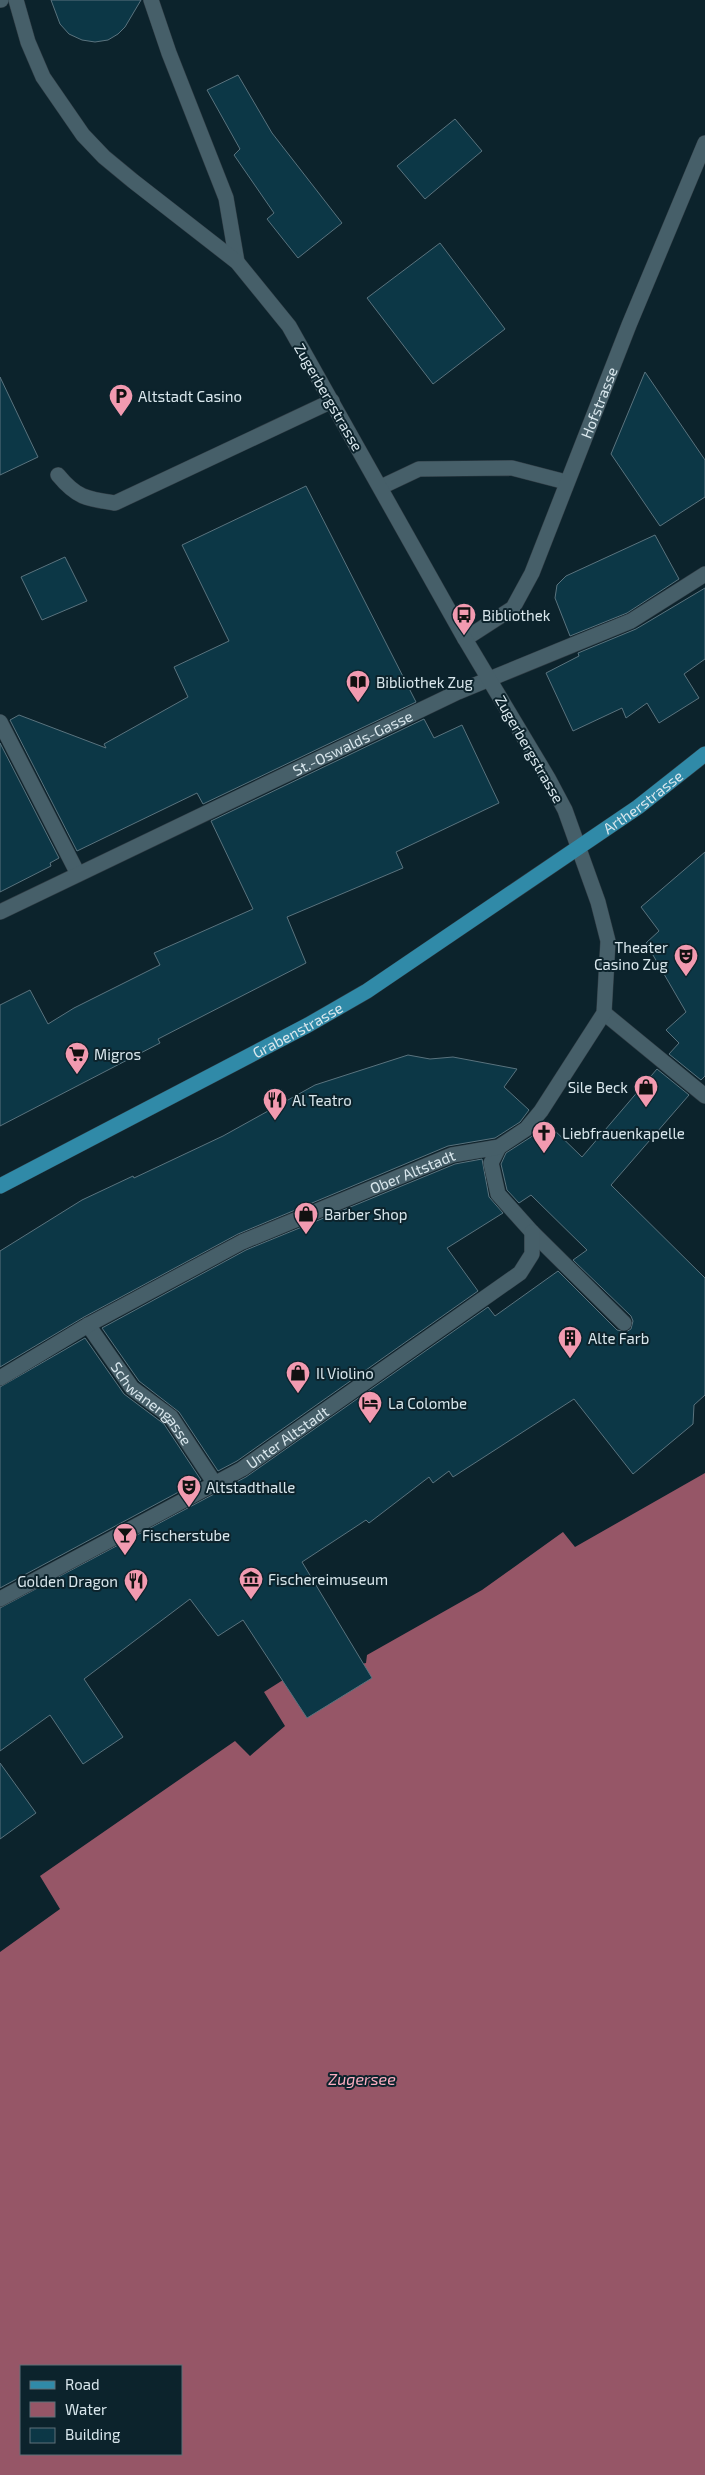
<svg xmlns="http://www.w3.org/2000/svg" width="705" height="2475" font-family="'Exo 2',sans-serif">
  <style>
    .water { fill: #965667; fill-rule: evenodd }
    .building { fill: #0c3746; stroke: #5a737e }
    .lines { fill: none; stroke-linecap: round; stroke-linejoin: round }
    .lane-casing { stroke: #303c44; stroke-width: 16 }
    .street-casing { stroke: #303c44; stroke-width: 16 }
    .primary-casing { stroke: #303c44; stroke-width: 16 }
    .lane { stroke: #465f69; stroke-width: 15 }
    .street { stroke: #465f69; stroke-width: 15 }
    .primary { stroke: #308aa8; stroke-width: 15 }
    .labels { text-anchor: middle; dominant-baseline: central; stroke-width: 4; stroke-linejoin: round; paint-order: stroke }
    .poi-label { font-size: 15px; fill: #d9e7ed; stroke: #0c232c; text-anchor: start }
    .street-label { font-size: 15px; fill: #d9e7ed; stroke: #0c232c }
    .water-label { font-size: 16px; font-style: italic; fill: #fcaec1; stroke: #0c232c }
  </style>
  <rect width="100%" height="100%" fill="#0c232c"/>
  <path class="water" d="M 705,1473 L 705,2475 L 0,2475 L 0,1952 L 60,1909 L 40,1876 L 235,1741 L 250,1756 L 285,1726 L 264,1692 L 283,1680 L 366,1663 L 367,1655 L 482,1590 L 563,1532 L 575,1547 ZM 21,2366 L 181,2366 L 181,2454 L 21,2454 Z"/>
  <g class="building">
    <path d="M 51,0 L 141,0 L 125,27 L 118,34 L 108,40 L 95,42 L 82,40 L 69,34 L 60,24 Z"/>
    <path d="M 238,75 L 272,133 L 342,223 L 298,258 L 267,219 L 274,213 L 234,155 L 240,149 L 207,90 Z"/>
    <path d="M 455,119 L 482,151 L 425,199 L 397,166 Z"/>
    <path d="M 440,243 L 505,329 L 433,384 L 367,298 Z"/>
    <path d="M 645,372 L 705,460 L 705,497 L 660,526 L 611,454 Z"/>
    <path d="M 0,377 L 38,457 L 0,475 Z"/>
    <path d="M 306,486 L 416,702 L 203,804 L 197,793 L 77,851 L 10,720 L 19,715 L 106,748 L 104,744 L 188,697 L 174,667 L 229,641 L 182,545 Z"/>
    <path d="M 655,535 L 679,579 L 627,613 L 570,636 L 555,598 L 557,585 L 566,576 Z"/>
    <path d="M 65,557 L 87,601 L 42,620 L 21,577 Z"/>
    <path d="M 705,588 L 705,659 L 684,674 L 699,698 L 659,723 L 647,703 L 626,718 L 622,708 L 573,731 L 546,673 L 579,656 L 578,653 L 636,629 Z"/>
    <path d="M 424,719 L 434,738 L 462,725 L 499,803 L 396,852 L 403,868 L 287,917 L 306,963 L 158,1039 L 160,1043 L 0,1126 L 0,1005 L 30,990 L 48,1024 L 74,1008 L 160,965 L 154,953 L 253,909 L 211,821 Z"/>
    <path d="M 0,743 L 59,858 L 50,863 L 51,866 L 0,892 Z"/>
    <path d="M 705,852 L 705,1076 L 701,1080 L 669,1054 L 679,1043 L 666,1030 L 686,1012 L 646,943 L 659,931 L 641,907 Z"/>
    <path d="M 408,1055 L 430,1059 L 453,1057 L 517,1069 L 504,1087 L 529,1110 L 520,1122 L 495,1138 L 448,1146 L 238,1234 L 84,1317 L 0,1367 L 0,1251 L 82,1200 L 133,1176 L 134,1178 L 223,1136 L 315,1085 Z"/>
    <path d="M 657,1069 L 689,1095 L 611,1185 L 705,1278 L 705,1395 L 694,1405 L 693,1424 L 633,1474 L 574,1399 L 453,1477 L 449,1471 L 433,1483 L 429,1477 L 369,1523 L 366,1520 L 302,1562 L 372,1678 L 307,1718 L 243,1620 L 218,1636 L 190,1599 L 84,1679 L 123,1737 L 83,1764 L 50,1715 L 0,1751 L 0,1608 L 246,1477 L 488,1307 L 495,1316 L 558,1271 L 617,1330 L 626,1332 L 631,1329 L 633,1321 L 631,1316 L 573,1260 L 587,1250 L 531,1195 L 519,1203 L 507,1190 L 501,1164 L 506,1153 L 531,1137 L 543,1123 L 546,1125 L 548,1124 L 582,1157 Z"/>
    <path d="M 482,1159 L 489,1197 L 503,1213 L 447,1248 L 478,1291 L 237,1461 L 218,1471 L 179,1412 L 139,1381 L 102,1328 L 246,1250 L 455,1164 Z"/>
    <path d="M 85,1338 L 124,1394 L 164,1424 L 201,1480 L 0,1588 L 0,1387 Z"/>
    <path d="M 0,1763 L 36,1813 L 0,1839 Z"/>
  </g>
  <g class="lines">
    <defs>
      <g id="lane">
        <path d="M 151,0 L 169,53 L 226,198 L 237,262"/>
        <path d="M 58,475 C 77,498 87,499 115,503 L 332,401"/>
        <path d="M 381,487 L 419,469 L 512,468 L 566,482"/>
        <path d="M 604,1013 L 705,1096"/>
      </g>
      <g id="street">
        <path d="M 0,0 L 1,0"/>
        <path id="s1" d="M 465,639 L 513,608 L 532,573 L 629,325 L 705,143"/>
        <path d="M 0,722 L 78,874"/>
        <path id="s2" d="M 0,912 L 458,692 L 631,621 L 705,574"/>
        <path d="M 499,1147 L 491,1163 L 498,1194 L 532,1232 L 624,1323"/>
        <path id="s3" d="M 88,1325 L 132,1388 L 171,1417 L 215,1484"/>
        <path id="s4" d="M 0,1378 L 88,1325 L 242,1242 L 452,1155 L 499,1147 L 526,1129 L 541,1111 L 604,1013 L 608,941 L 598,902 L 565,810 L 548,778 L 465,639 L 289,326 L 237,262 L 133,181 L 104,157 L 83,135 L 43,77 L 28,42 L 16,0"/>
        <path id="s5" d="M 0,1599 L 242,1469 L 520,1273 L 532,1254 L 532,1232"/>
      </g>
      <g id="primary">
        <path id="s6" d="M 0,1186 L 308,1025 L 367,991 L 638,807 L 705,754"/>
      </g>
    </defs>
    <use href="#lane" class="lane-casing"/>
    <use href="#street" class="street-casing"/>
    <use href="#primary" class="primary-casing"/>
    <use href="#lane" class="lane"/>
    <use href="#street" class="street"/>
    <use href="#primary" class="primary"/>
  </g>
  <defs>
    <symbol id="parking-pin" viewBox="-11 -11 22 30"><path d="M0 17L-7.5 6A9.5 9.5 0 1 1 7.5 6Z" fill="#f29ab0" stroke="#0c232c"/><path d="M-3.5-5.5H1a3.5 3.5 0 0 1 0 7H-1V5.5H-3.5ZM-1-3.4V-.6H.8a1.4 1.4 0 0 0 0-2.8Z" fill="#111"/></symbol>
    <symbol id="bus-pin" viewBox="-11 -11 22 30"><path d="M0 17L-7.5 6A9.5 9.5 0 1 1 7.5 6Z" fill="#f29ab0" stroke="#0c232c"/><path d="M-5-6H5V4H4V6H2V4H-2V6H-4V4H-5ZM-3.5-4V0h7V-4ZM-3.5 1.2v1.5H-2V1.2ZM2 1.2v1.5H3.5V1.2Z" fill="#111"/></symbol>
    <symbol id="library-pin" viewBox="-11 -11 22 30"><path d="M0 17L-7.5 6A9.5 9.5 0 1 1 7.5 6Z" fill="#f29ab0" stroke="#0c232c"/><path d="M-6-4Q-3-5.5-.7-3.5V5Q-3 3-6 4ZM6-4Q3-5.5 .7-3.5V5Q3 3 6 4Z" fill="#111"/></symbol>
    <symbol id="theatre-pin" viewBox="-11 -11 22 30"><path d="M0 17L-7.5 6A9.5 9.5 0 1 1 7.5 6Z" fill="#f29ab0" stroke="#0c232c"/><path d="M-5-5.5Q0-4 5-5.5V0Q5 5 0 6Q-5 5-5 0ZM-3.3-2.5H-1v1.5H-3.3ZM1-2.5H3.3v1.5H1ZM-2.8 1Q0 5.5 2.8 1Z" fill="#111"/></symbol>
    <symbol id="supermarket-pin" viewBox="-11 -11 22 30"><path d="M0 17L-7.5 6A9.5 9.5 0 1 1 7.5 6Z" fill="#f29ab0" stroke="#0c232c"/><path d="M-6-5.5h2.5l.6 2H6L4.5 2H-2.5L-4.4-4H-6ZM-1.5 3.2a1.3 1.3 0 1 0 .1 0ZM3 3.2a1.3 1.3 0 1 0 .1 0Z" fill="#111"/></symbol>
    <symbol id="shop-pin" viewBox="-11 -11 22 30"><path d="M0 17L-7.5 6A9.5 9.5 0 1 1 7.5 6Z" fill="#f29ab0" stroke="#0c232c"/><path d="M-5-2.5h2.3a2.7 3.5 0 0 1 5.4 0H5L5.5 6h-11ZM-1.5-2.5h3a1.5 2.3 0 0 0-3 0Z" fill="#111"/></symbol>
    <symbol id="restaurant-pin" viewBox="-11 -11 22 30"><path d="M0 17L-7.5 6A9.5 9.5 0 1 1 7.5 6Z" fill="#f29ab0" stroke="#0c232c"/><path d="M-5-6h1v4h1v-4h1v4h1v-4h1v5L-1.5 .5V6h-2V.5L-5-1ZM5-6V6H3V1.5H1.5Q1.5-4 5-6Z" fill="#111"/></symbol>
    <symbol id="church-pin" viewBox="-11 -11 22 30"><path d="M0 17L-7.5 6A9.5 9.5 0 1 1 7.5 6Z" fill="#f29ab0" stroke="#0c232c"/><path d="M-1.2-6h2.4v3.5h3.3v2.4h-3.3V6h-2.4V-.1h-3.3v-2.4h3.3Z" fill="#111"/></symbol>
    <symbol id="building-pin" viewBox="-11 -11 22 30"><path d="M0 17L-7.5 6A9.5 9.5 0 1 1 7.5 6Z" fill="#f29ab0" stroke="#0c232c"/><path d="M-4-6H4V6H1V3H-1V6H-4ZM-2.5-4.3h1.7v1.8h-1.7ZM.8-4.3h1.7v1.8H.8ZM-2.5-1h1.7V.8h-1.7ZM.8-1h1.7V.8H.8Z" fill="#111"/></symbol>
    <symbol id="hotel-pin" viewBox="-11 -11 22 30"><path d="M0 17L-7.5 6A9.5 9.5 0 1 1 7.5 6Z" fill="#f29ab0" stroke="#0c232c"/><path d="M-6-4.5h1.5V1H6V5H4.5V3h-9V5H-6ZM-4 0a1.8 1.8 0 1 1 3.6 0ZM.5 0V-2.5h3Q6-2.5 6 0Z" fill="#111"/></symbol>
    <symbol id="bar-pin" viewBox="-11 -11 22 30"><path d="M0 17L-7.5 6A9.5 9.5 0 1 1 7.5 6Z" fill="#f29ab0" stroke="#0c232c"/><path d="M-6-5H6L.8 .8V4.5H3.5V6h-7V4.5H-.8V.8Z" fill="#111"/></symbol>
    <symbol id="museum-pin" viewBox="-11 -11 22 30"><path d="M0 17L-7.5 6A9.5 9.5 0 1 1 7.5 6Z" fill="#f29ab0" stroke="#0c232c"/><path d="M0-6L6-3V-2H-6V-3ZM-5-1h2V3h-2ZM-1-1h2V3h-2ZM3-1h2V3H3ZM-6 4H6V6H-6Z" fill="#111"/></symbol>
  </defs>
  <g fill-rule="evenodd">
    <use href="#parking-pin" x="107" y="382" width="28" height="38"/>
    <use href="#bus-pin" x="450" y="601" width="28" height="38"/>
    <use href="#library-pin" x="344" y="668" width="28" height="38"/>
    <use href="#theatre-pin" x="672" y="942" width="28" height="38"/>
    <use href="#supermarket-pin" x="63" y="1040" width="28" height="38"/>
    <use href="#shop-pin" x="632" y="1073" width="28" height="38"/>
    <use href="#restaurant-pin" x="261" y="1086" width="28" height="38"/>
    <use href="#church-pin" x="530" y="1119" width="28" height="38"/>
    <use href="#shop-pin" x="292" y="1200" width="28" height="38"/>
    <use href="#building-pin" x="556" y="1324" width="28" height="38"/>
    <use href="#shop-pin" x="284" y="1359" width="28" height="38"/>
    <use href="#hotel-pin" x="356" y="1389" width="28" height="38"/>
    <use href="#theatre-pin" x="175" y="1473" width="28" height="38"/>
    <use href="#bar-pin" x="111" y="1521" width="28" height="38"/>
    <use href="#museum-pin" x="237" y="1565" width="28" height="38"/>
    <use href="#restaurant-pin" x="122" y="1567" width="28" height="38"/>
  </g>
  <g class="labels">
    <g class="poi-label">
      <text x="138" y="396">Altstadt Casino</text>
      <text x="482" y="615">Bibliothek</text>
      <text x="376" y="682">Bibliothek Zug</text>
      <text x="668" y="947" text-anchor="end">Theater<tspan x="668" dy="17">Casino Zug</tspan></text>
      <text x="94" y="1054">Migros</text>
      <text x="628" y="1087" text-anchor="end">Sile Beck</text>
      <text x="292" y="1100">Al Teatro</text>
      <text x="562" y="1133">Liebfrauenkapelle</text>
      <text x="324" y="1214">Barber Shop</text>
      <text x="588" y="1338">Alte Farb</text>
      <text x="316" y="1373">Il Violino</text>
      <text x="388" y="1403">La Colombe</text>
      <text x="206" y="1487">Altstadthalle</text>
      <text x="142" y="1535">Fischerstube</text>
      <text x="268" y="1579">Fischereimuseum</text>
      <text x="118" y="1581" text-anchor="end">Golden Dragon</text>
    </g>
    <g class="street-label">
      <text transform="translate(329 397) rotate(60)">Zugerbergstrasse</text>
      <text stroke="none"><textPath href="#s1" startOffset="280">Hofstrasse</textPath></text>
      <text stroke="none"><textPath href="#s2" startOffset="391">St.-Oswalds-Gasse</textPath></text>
      <text transform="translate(530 749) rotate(60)">Zugerbergstrasse</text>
      <text stroke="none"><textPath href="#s6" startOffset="750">Artherstrasse</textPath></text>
      <text stroke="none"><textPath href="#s6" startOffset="336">Grabenstrasse</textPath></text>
      <text stroke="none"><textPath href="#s4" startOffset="462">Ober Altstadt</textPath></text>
      <text stroke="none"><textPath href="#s3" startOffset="102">Schwanengasse</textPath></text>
      <text stroke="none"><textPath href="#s5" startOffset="330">Unter Altstadt</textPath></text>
    </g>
    <g class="water-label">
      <text x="362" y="2078">Zugersee</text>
    </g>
  </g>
  <rect x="20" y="2365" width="162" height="90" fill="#0c232c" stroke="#5e7179"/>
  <rect x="30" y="2381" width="25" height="8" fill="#308aa8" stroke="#5e7179"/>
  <text x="65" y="2390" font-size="15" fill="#d9e7ed">Road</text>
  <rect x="30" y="2402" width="25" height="15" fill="#965667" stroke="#5e7179"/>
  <text x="65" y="2415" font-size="15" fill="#d9e7ed">Water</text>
  <rect x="30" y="2428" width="25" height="15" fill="#0c3746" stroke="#5e7179"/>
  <text x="65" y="2440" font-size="15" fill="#d9e7ed">Building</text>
</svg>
